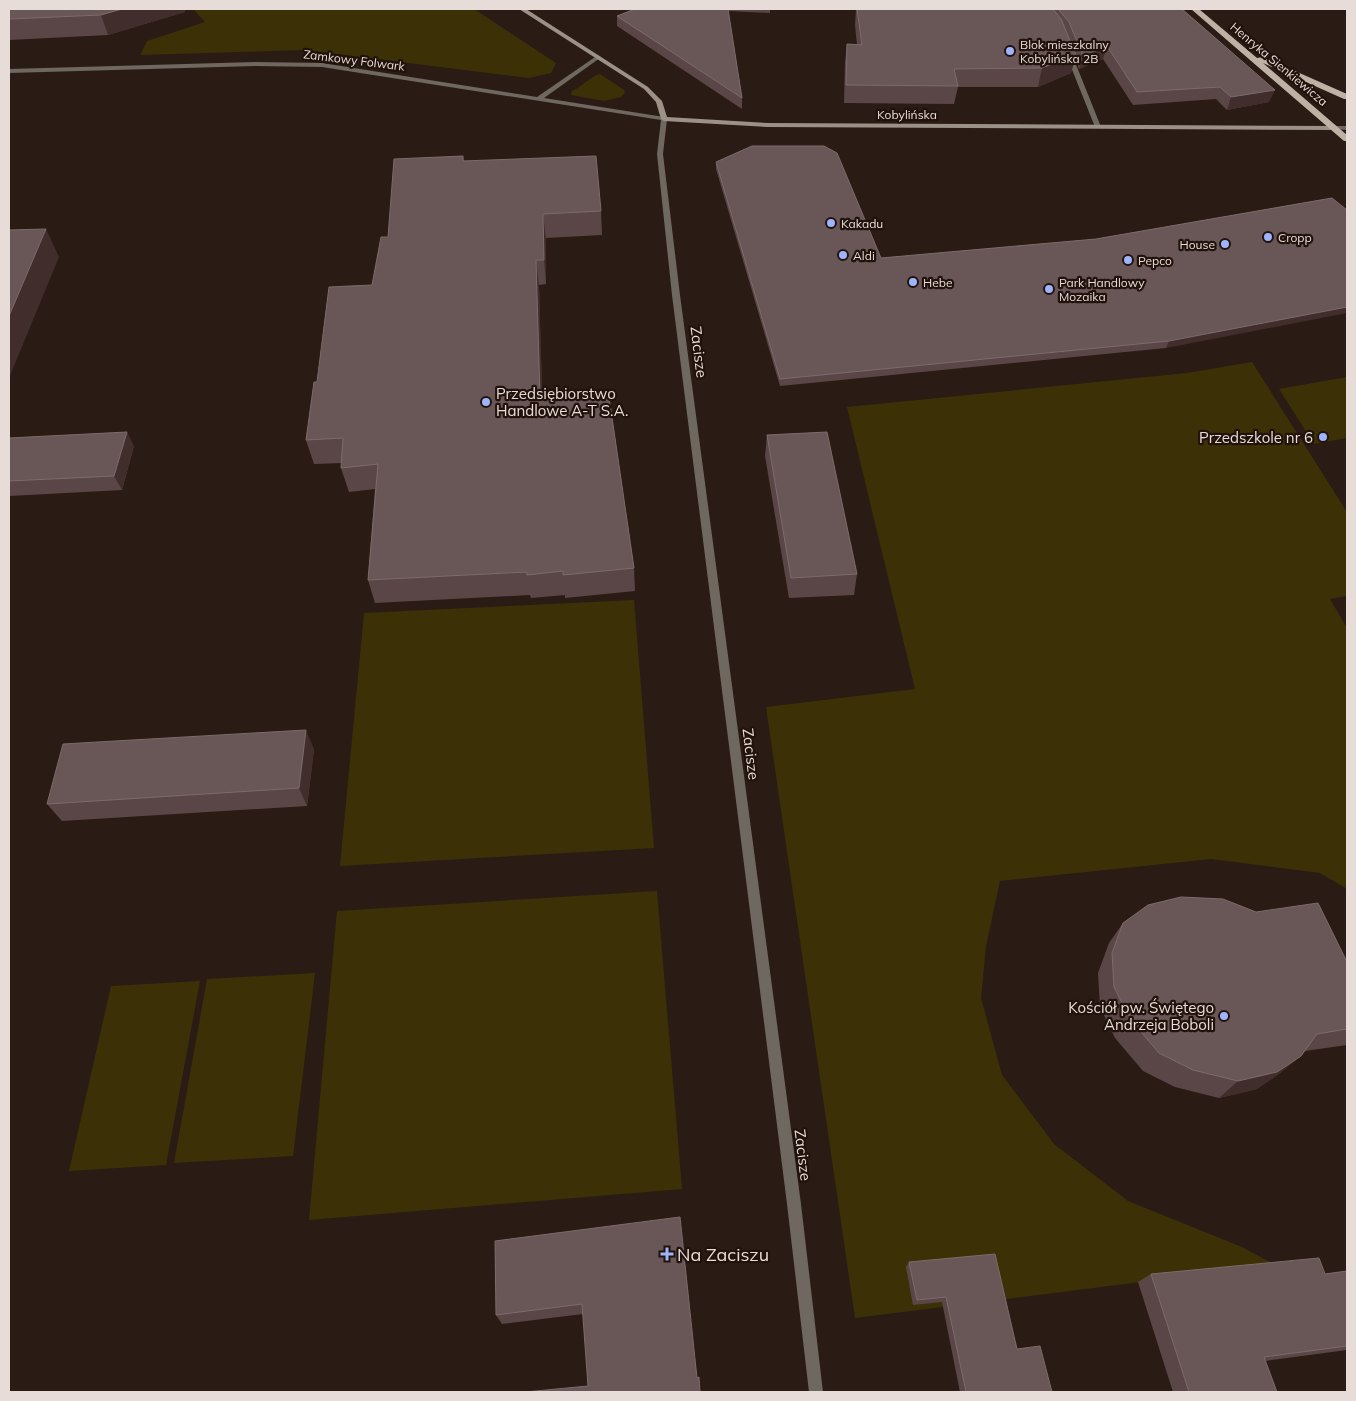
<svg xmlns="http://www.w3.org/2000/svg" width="1356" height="1401" font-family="Mulish,sans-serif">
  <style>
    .green { fill: #3c3106 }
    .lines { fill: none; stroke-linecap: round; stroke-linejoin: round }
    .street { fill: #6e6861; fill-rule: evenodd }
    .secondary { fill: #9b9187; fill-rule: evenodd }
    .primary { fill: #bfb1a4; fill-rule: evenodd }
    .wall { fill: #5a4647 }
    .shaded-wall { fill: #412e2c }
    .building { fill: #695657; stroke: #7d6b6b }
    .poi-dot { fill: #9eb4fd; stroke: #21120c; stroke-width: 2 }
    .labels { text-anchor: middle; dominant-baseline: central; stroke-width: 4.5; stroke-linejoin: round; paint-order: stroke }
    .far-poi-label { font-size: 12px; fill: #e7dcd8; stroke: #21120c; text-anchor: start }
    .far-street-label { font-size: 12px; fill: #e7dcd8; stroke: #21120c }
    .street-label { font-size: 15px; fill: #e7dcd8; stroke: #21120c }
    .poi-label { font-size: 15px; fill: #e7dcd8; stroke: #21120c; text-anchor: end }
    .near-poi-label { font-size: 18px; fill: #e7dcd8; stroke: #21120c; text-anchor: start }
  </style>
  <rect width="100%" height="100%" fill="#2b1b15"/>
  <g class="green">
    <path d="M 193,9 L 474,9 L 556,63 L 551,73 L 529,78 L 305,50 L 140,55 L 147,41 L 205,22 Z"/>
    <path d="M 600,74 L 624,90 L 625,92 L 621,97 L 604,101 L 571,95 L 572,91 C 582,87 590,76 600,74 Z"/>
    <path d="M 1252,362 L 1347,512 L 1347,596 L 1330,599 L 1347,628 L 1347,889 L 1320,873 L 1211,859 L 1000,881 L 986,946 L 981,998 L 1002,1075 L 1054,1144 L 1128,1201 L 1242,1247 L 1276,1265 L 855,1318 L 766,707 L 915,689 L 847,407 L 1187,373 Z"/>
    <path d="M 1347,377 L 1347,438 L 1314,444 L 1279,389 Z"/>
    <path d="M 634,600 L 654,848 L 340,866 L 364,613 Z"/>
    <path d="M 657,891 L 682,1189 L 309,1220 L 337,911 Z"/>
    <path d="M 315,973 L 293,1156 L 174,1163 L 207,979 Z"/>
    <path d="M 200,981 L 166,1165 L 69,1171 L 111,986 Z"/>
  </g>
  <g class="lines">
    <g class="street">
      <path d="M 1068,50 L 1071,52 L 1101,127 L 1100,128 L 1095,127 L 1065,52 Z"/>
      <path d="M 598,55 L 601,57 L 600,58 L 544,98 L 664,117 L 667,119 L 663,154 L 680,295 L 801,1204 L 823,1392 L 809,1392 L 787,1204 L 672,295 L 657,154 L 661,120 L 322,67 L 255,66 L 9,73 L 9,69 L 255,62 L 322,63 L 537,97 Z"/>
      <path d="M 1335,126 L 1347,126 L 1347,130 L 1333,129 L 1332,128 Z"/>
    </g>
    <path class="secondary" d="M 519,9 L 526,9 L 648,87 L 662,101 L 667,117 L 768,123 L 1335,126 L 1338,128 L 1335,130 L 768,127 L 664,121 L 661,119 L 656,102 L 644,89 Z"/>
    <path class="primary" d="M 1191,9 L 1199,9 L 1257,58 L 1263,57 L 1347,94 L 1347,99 L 1344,99 L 1263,63 L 1347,135 L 1347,141 L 1344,141 Z"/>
  </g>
  <g class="wall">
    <path d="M 9,9 L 185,12 L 108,35 L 9,40 Z"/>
    <path d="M 635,9 L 770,9 L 770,13 L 728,11 L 742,98 L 742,109 L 617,26 L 617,16 Z"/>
    <path d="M 856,9 L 1182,9 L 1269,102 L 1227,110 L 1216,99 L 1133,105 L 1103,59 L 1079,69 L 1075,58 L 1071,73 L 1038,87 L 958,87 L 954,104 L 844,103 L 845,62 L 847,44 L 857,45 L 855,25 Z"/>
    <path d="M 463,156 L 464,161 L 601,211 L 602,235 L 546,238 L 546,284 L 539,285 L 542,397 L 634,568 L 635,591 L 565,598 L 565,595 L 531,598 L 530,595 L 375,603 L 368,580 L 375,489 L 349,492 L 341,468 L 342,463 L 314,464 L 306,440 L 317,382 L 372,285 L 388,237 Z"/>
    <path d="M 716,162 L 881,258 L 1096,239 L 1332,198 L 1166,348 L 780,386 L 716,169 Z"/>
    <path d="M 767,435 L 857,574 L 854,595 L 789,598 L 765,456 Z"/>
    <path d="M 9,438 L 134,446 L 122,490 L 9,496 Z"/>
    <path d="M 314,749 L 307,806 L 62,821 L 47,804 Z"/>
    <path d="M 1123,923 L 1347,962 L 1347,1045 L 1305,1051 L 1301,1056 L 1280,1073 L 1257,1089 L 1219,1098 L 1175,1087 L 1143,1071 L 1115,1038 L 1100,1007 L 1098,973 L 1109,943 Z"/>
    <path d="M 495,1241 L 697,1378 L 588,1386 L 583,1314 L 502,1324 L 496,1315 Z"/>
    <path d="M 909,1262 L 1017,1349 L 1052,1392 L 960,1392 L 942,1302 L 913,1305 L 906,1267 Z"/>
    <path d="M 1347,1271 L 1347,1350 L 1265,1361 L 1277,1392 L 1173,1392 L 1138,1282 L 1151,1274 L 1325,1274 Z"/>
  </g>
  <g class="shaded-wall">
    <path d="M 122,9 L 185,9 L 185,12 L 108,35 L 101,15 Z"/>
    <path d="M 1107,46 L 1103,59 L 1079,69 L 1083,56 Z"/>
    <path d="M 1076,55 L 1071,73 L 1038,87 L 1042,68 Z"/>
    <path d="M 1275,90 L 1269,102 L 1227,110 L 1231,97 Z"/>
    <path d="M 543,214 L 546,238 L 546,284 L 544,260 Z"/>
    <path d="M 46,229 L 59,257 L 9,378 L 9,316 Z"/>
    <path d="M 536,260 L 539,285 L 543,421 L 540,397 Z"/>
    <path d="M 1347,307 L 1347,313 L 1166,348 L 1169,341 Z"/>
    <path d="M 127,432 L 134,446 L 122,490 L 114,476 Z"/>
    <path d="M 306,730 L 314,749 L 307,806 L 299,788 Z"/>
    <path d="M 1301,1056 L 1280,1073 L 1257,1089 L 1219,1098 L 1238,1081 Z"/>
  </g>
  <g class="building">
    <path d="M 9,9 L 122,9 L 101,15 L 9,19 Z"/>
    <path d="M 635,9 L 728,9 L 742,98 L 617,16 Z"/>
    <path d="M 857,9 L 1053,9 L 1061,19 L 1076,55 L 1042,68 L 954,69 L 958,86 L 846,85 L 847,44 L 862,45 Z"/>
    <path d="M 1058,9 L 1182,9 L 1275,90 L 1231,97 L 1220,87 L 1137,92 L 1107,46 L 1083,56 L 1069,22 Z"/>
    <path d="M 752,146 L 824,146 L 837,153 L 881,258 L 1096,239 L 1332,198 L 1347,210 L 1347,307 L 1169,341 L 780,379 L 716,162 Z"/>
    <path d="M 463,156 L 463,161 L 596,156 L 601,211 L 543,214 L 544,260 L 536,260 L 540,397 L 574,400 L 609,397 L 634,568 L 563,575 L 563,571 L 527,575 L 527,572 L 368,580 L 378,464 L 341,468 L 343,438 L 306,440 L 314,382 L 317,382 L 329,287 L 372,285 L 381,237 L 388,237 L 394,159 Z"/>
    <path d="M 46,229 L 9,316 L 9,230 Z"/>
    <path d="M 127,432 L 114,476 L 9,481 L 9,438 Z"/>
    <path d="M 827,432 L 857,574 L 791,578 L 767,435 Z"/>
    <path d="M 306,730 L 299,788 L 47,804 L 63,744 Z"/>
    <path d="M 1181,897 L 1223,899 L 1256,912 L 1318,903 L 1347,962 L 1347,1029 L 1317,1034 L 1301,1056 L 1277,1072 L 1238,1081 L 1193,1070 L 1159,1053 L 1130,1019 L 1114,987 L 1112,953 L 1123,923 L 1148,905 Z"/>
    <path d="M 680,1217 L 697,1378 L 699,1377 L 700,1392 L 525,1392 L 588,1386 L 582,1304 L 496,1315 L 495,1241 Z"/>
    <path d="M 995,1254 L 1017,1349 L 1040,1346 L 1052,1392 L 966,1392 L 946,1297 L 917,1300 L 909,1262 Z"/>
    <path d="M 1319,1258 L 1325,1274 L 1347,1271 L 1347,1346 L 1264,1357 L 1277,1392 L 1189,1392 L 1151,1274 Z"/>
  </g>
  <g class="poi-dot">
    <circle cx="1010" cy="51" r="5"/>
    <circle cx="831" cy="223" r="5"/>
    <circle cx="1268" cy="237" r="5"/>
    <circle cx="1225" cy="244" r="5"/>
    <circle cx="843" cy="255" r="5"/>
    <circle cx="1128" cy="260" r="5"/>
    <circle cx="913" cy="282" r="5"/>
    <circle cx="1049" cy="289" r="5"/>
    <circle cx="486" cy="402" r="5"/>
    <circle cx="1323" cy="437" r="5"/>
    <circle cx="1224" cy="1016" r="5"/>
    <path d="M664.5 1246.5h5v5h5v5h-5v5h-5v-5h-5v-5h5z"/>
  </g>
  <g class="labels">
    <g class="far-poi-label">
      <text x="1020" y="44">Blok mieszkalny<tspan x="1020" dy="14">Kobylińska 2B</tspan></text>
      <text x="841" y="223">Kakadu</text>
      <text x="1278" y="237">Cropp</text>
      <text x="1215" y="244" text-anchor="end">House</text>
      <text x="853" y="255">Aldi</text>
      <text x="1138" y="260">Pepco</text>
      <text x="923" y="282">Hebe</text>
      <text x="1059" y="282">Park Handlowy<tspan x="1059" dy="14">Mozaika</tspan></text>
    </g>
    <g class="far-street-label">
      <text transform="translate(354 60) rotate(7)">Zamkowy Folwark</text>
      <text transform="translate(1279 64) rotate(40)">Henryka Sienkiewicza</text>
      <text x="907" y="114">Kobylińska</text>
    </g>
    <g class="street-label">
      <text transform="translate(699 352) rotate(83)">Zacisze</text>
      <text transform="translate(751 754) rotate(83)">Zacisze</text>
      <text transform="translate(803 1155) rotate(83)">Zacisze</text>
    </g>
    <g class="poi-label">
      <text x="496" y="393" text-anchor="start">Przedsiębiorstwo<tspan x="496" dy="17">Handlowe A-T S.A.</tspan></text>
      <text x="1313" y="437">Przedszkole nr 6</text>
      <text x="1214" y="1007">Kościół pw. Świętego<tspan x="1214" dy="17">Andrzeja Boboli</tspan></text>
    </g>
    <g class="near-poi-label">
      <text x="677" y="1254">Na Zaciszu</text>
    </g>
  </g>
  <rect width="1356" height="1401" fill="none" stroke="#e7dcd8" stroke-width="20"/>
</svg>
